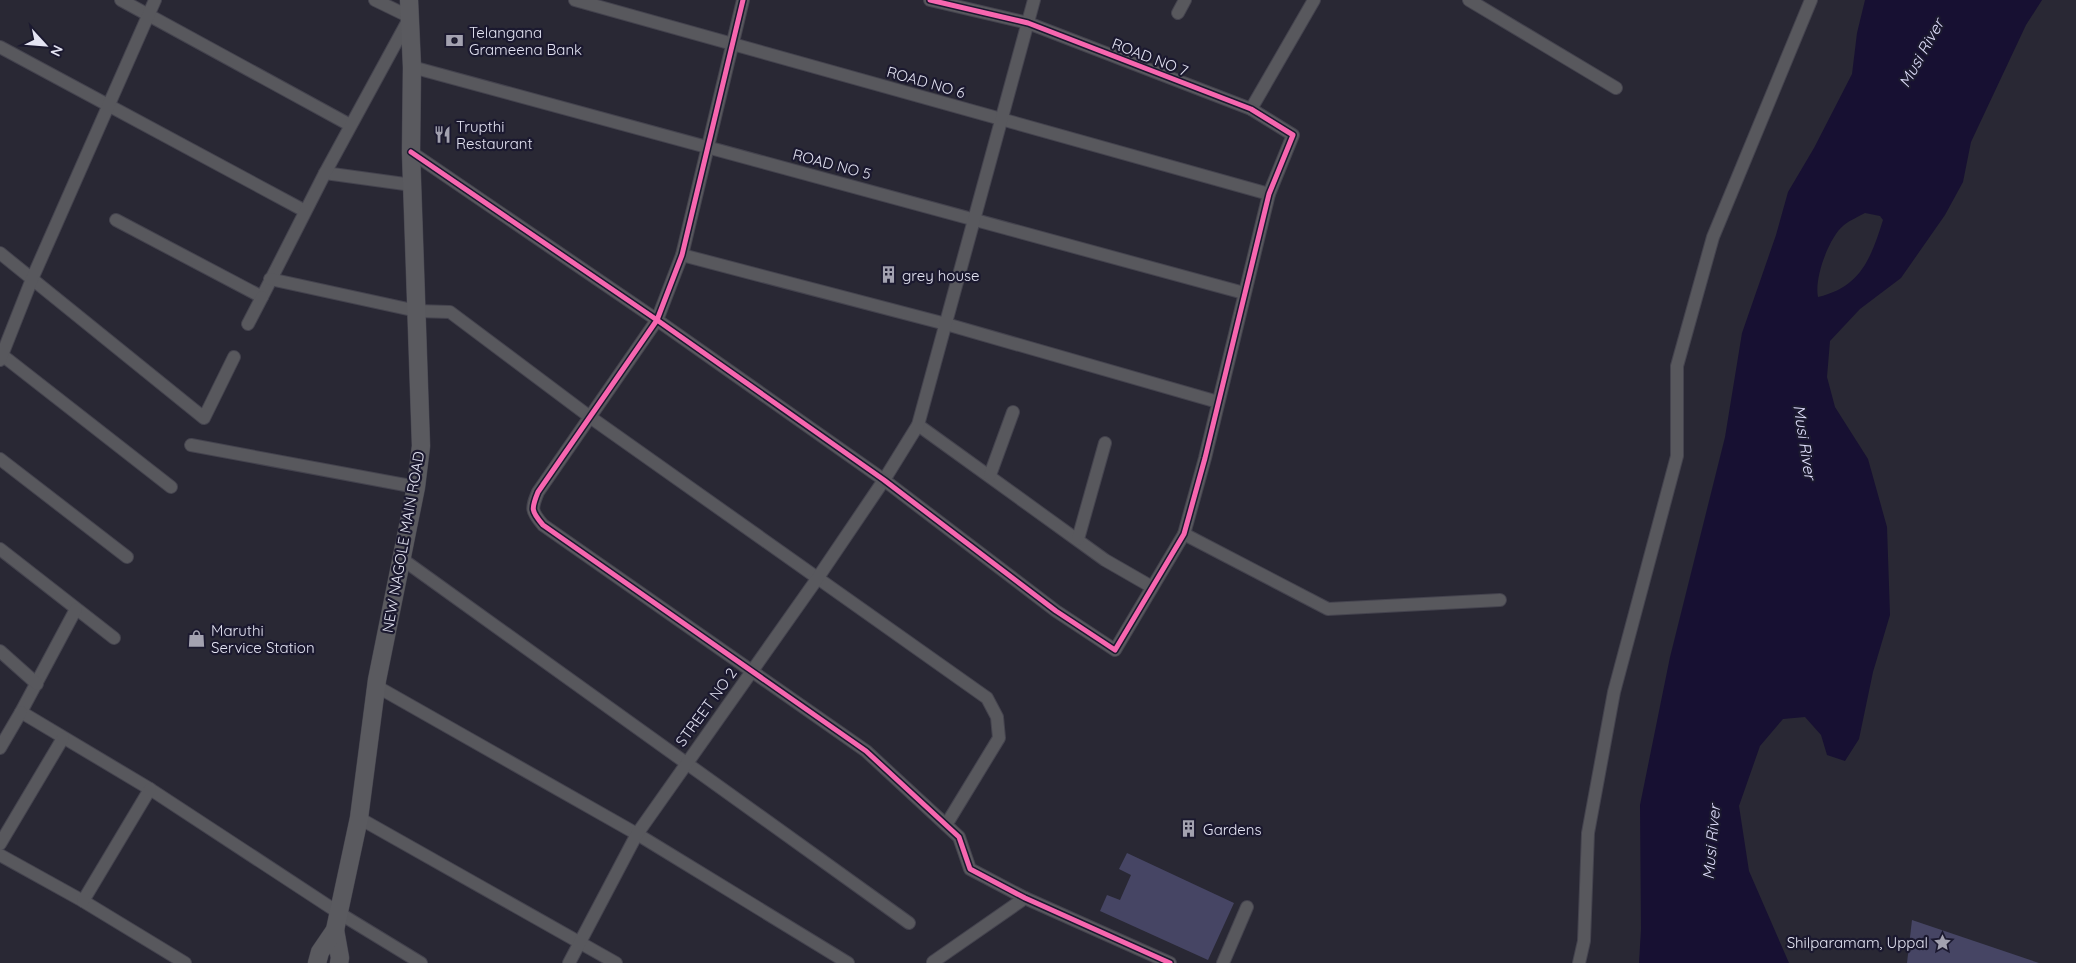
<svg xmlns="http://www.w3.org/2000/svg" width="2076" height="963" font-family="Quicksand,sans-serif">
  <style>
    .green { fill: #464564 }
    .water { fill: #171032; fill-rule: evenodd }
    .lines { fill: none; stroke-linecap: round; stroke-linejoin: round }
    .street-casing { stroke: #44434e; stroke-width: 14 }
    .secondary-casing { stroke: #44434e; stroke-width: 19 }
    .street { stroke: #58585d; stroke-width: 12 }
    .secondary { stroke: #5a5a5f; stroke-width: 18 }
    .cycleway-casing { stroke: #1b192f; stroke-width: 8 }
    .cycleway { stroke: #f766af; stroke-width: 5 }
    .labels { text-anchor: middle; dominant-baseline: central; stroke-width: 4.5; stroke-linejoin: round; paint-order: stroke }
    .poi-label { font-size: 15px; fill: #e4e4f3; stroke: #1b192f; text-anchor: start }
    .street-label { font-size: 15px; fill: #e4e4f3; stroke: #1b192f }
    .water-label { font-size: 16px; font-style: italic; fill: #e0dffc; stroke: #1b192f }
  </style>
  <rect width="100%" height="100%" fill="#292834"/>
  <g class="green">
    <path d="M 1127,853 L 1234,903 L 1208,960 L 1100,911 L 1107,895 L 1120,900 L 1131,875 L 1119,869 Z"/>
    <path d="M 1912,920 L 2039,963 L 1907,963 Z"/>
  </g>
  <path class="water" d="M 1865,0 L 2042,0 L 2026,25 L 1971,142 L 1963,182 L 1945,215 L 1901,278 L 1860,309 L 1830,341 L 1827,377 L 1835,407 L 1868,459 L 1887,527 L 1890,615 L 1873,672 L 1859,739 L 1845,761 L 1827,755 L 1821,735 L 1805,717 L 1783,719 L 1760,746 L 1739,806 L 1749,871 L 1789,963 L 1639,963 L 1641,929 L 1640,805 L 1670,657 L 1725,437 L 1742,333 L 1776,235 L 1788,192 L 1814,148 L 1852,74 L 1857,33 ZM 1865,213 L 1880,216 L 1883,220 C 1871,258 1861,287 1818,297 C 1814,278 1829,237 1844,225 C 1850,220 1858,217 1865,213 Z"/>
  <g class="lines">
    <defs>
      <g id="street">
        <path d="M 121,0 L 350,125"/>
        <path d="M 575,0 L 1269,194"/>
        <path d="M 743,0 L 682,255 L 657,320 L 538,492 C 531,509 531,511 543,525 L 866,751 L 959,837 L 970,869 L 1025,898 L 1170,963"/>
        <path d="M 1469,0 L 1616,88"/>
        <path d="M 1178,13 L 1185,0"/>
        <path d="M 0,47 L 305,211"/>
        <path d="M 412,67 L 1244,293"/>
        <path d="M 1251,109 L 1314,0"/>
        <path d="M 411,152 L 657,320 L 884,480 L 1056,611 L 1115,650 L 1184,534 L 1205,458 L 1269,194 L 1293,135 L 1251,109 L 1028,23 L 930,0"/>
        <path d="M 325,173 L 412,185"/>
        <path d="M 116,220 L 262,297 L 325,173 L 410,17 L 375,0"/>
        <path d="M 0,253 L 204,418 L 234,357"/>
        <path d="M 682,255 L 946,324 L 1218,402"/>
        <path d="M 270,279 L 417,311 L 450,312 L 590,417 L 987,698 L 997,717 L 999,738 L 946,825"/>
        <path d="M 248,324 L 262,297"/>
        <path d="M 2,355 L 171,487"/>
        <path d="M 0,360 L 32,279 L 155,0"/>
        <path d="M 918,425 L 1105,560 L 1152,587"/>
        <path d="M 191,445 L 416,487"/>
        <path d="M 0,459 L 127,557"/>
        <path d="M 990,475 L 1013,412"/>
        <path d="M 1184,534 L 1328,609 L 1500,600"/>
        <path d="M 1078,539 L 1105,443"/>
        <path d="M 0,549 L 114,638"/>
        <path d="M 402,559 L 909,923"/>
        <path d="M 76,609 L 21,712 L 150,789 L 339,913 L 421,963"/>
        <path d="M 0,651 L 37,684"/>
        <path d="M 376,686 L 637,834 L 848,963"/>
        <path d="M 0,748 L 21,712"/>
        <path d="M 359,818 L 616,963"/>
        <path d="M 0,844 L 63,738"/>
        <path d="M 0,855 L 83,901 L 185,963"/>
        <path d="M 83,901 L 150,789"/>
        <path d="M 933,962 L 1025,898"/>
        <path d="M 569,963 L 637,834 L 817,579 L 884,480 L 918,425 L 1034,0"/>
        <path d="M 1223,963 L 1247,907"/>
        <path d="M 1579,963 L 1584,941 L 1588,833 L 1614,692 L 1677,456 L 1677,366 L 1713,237 L 1811,0"/>
      </g>
      <g id="secondary">
        <path d="M 335,930 L 340,958 L 339,963"/>
        <path d="M 317,963 L 320,952 L 335,930 L 359,818 L 377,680 L 416,487 L 421,446 L 411,152 L 412,67 L 409,0"/>
      </g>
    </defs>
    <use href="#street" class="street-casing"/>
    <use href="#secondary" class="secondary-casing"/>
    <use href="#street" class="street"/>
    <use href="#secondary" class="secondary"/>
    <defs>
      <g id="cycleway">
        <path d="M 743,0 L 682,255 L 657,320 L 538,492 C 531,509 531,511 543,525 L 866,751 L 959,837 L 970,869 L 1025,898 L 1170,963"/>
        <path d="M 411,152 L 657,320 L 884,480 L 1056,611 L 1115,650 L 1184,534 L 1205,458 L 1269,194 L 1293,135 L 1251,109 L 1028,23 L 930,0"/>
      </g>
    </defs>
    <use href="#cycleway" class="cycleway-casing"/>
    <use href="#cycleway" class="cycleway"/>
  </g>
  <defs>
    <symbol id="bank-bare" viewBox="-9 -9 18 18"><path d="M-6-4H6V4H-6ZM0-2.3a2.3 2.3 0 1 0 0 4.6a2.3 2.3 0 1 0 0-4.6Z" fill="#a3a2b0" stroke="#1b192f" stroke-width="2.5" paint-order="stroke"/></symbol>
    <symbol id="restaurant-bare" viewBox="-9 -9 18 18"><path d="M-5-6h1v4h1v-4h1v4h1v-4h1v5L-1.5 .5V6h-2V.5L-5-1ZM5-6V6H3V1.5H1.5Q1.5-4 5-6Z" fill="#a3a2b0" stroke="#1b192f" stroke-width="2.5" paint-order="stroke"/></symbol>
    <symbol id="building-bare" viewBox="-9 -9 18 18"><path d="M-4-6H4V6H1V3H-1V6H-4ZM-2.5-4.3h1.7v1.8h-1.7ZM.8-4.3h1.7v1.8H.8ZM-2.5-1h1.7V.8h-1.7ZM.8-1h1.7V.8H.8Z" fill="#a3a2b0" stroke="#1b192f" stroke-width="2.5" paint-order="stroke"/></symbol>
    <symbol id="shop-bare" viewBox="-9 -9 18 18"><path d="M-5-2.5h2.3a2.7 3.5 0 0 1 5.4 0H5L5.5 6h-11ZM-1.5-2.5h3a1.5 2.3 0 0 0-3 0Z" fill="#a3a2b0" stroke="#1b192f" stroke-width="2.5" paint-order="stroke"/></symbol>
    <symbol id="sight-bare" viewBox="-9 -9 18 18"><path d="M0-6L1.8-2.2L6-1.7L2.9 1.2L3.7 5.4L0 3.3L-3.7 5.4L-2.9 1.2L-6-1.7L-1.8-2.2Z" fill="#a3a2b0" stroke="#1b192f" stroke-width="2.5" paint-order="stroke"/></symbol>
  </defs>
  <g fill-rule="evenodd">
    <use href="#bank-bare" x="442" y="28" width="25" height="25"/>
    <use href="#restaurant-bare" x="430" y="122" width="25" height="25"/>
    <use href="#building-bare" x="876" y="262" width="25" height="25"/>
    <use href="#shop-bare" x="184" y="626" width="25" height="25"/>
    <use href="#building-bare" x="1176" y="816" width="25" height="25"/>
    <use href="#sight-bare" x="1930" y="930" width="25" height="25"/>
  </g>
  <g class="labels">
    <g class="poi-label">
      <text x="469" y="32">Telangana<tspan x="469" dy="17">Grameena Bank</tspan></text>
      <text x="456" y="126">Trupthi<tspan x="456" dy="17">Restaurant</tspan></text>
      <text x="902" y="275">grey house</text>
      <text x="211" y="630">Maruthi<tspan x="211" dy="17">Service Station</tspan></text>
      <text x="1203" y="829">Gardens</text>
      <text x="1928" y="942" text-anchor="end">Shilparamam, Uppal</text>
    </g>
    <g class="street-label">
      <text transform="translate(1150 57) rotate(21)">ROAD NO 7</text>
      <text transform="translate(926 82) rotate(16)">ROAD NO 6</text>
      <text transform="translate(832 164) rotate(15)">ROAD NO 5</text>
      <text transform="translate(403 542) rotate(-80)">NEW NAGOLE MAIN ROAD</text>
      <text transform="translate(706 707) rotate(-54)">STREET NO 2</text>
    </g>
    <g class="water-label">
      <text transform="translate(1921 53) rotate(-61)">Musi River</text>
      <text transform="translate(1805 442) rotate(81)">Musi River</text>
      <text transform="translate(1711 842) rotate(-85)">Musi River</text>
    </g>
  </g>
  <g transform="translate(45 45) rotate(116)" stroke="#1b192f" stroke-width="4" paint-order="stroke">
  <path d="M0-4L9 19L0 12L-9 19Z" fill="#e4e4f3"/>
  <text y="-8" font-size="14" font-weight="bold" text-anchor="middle" fill="#e4e4f3">N</text>
  </g>
</svg>
